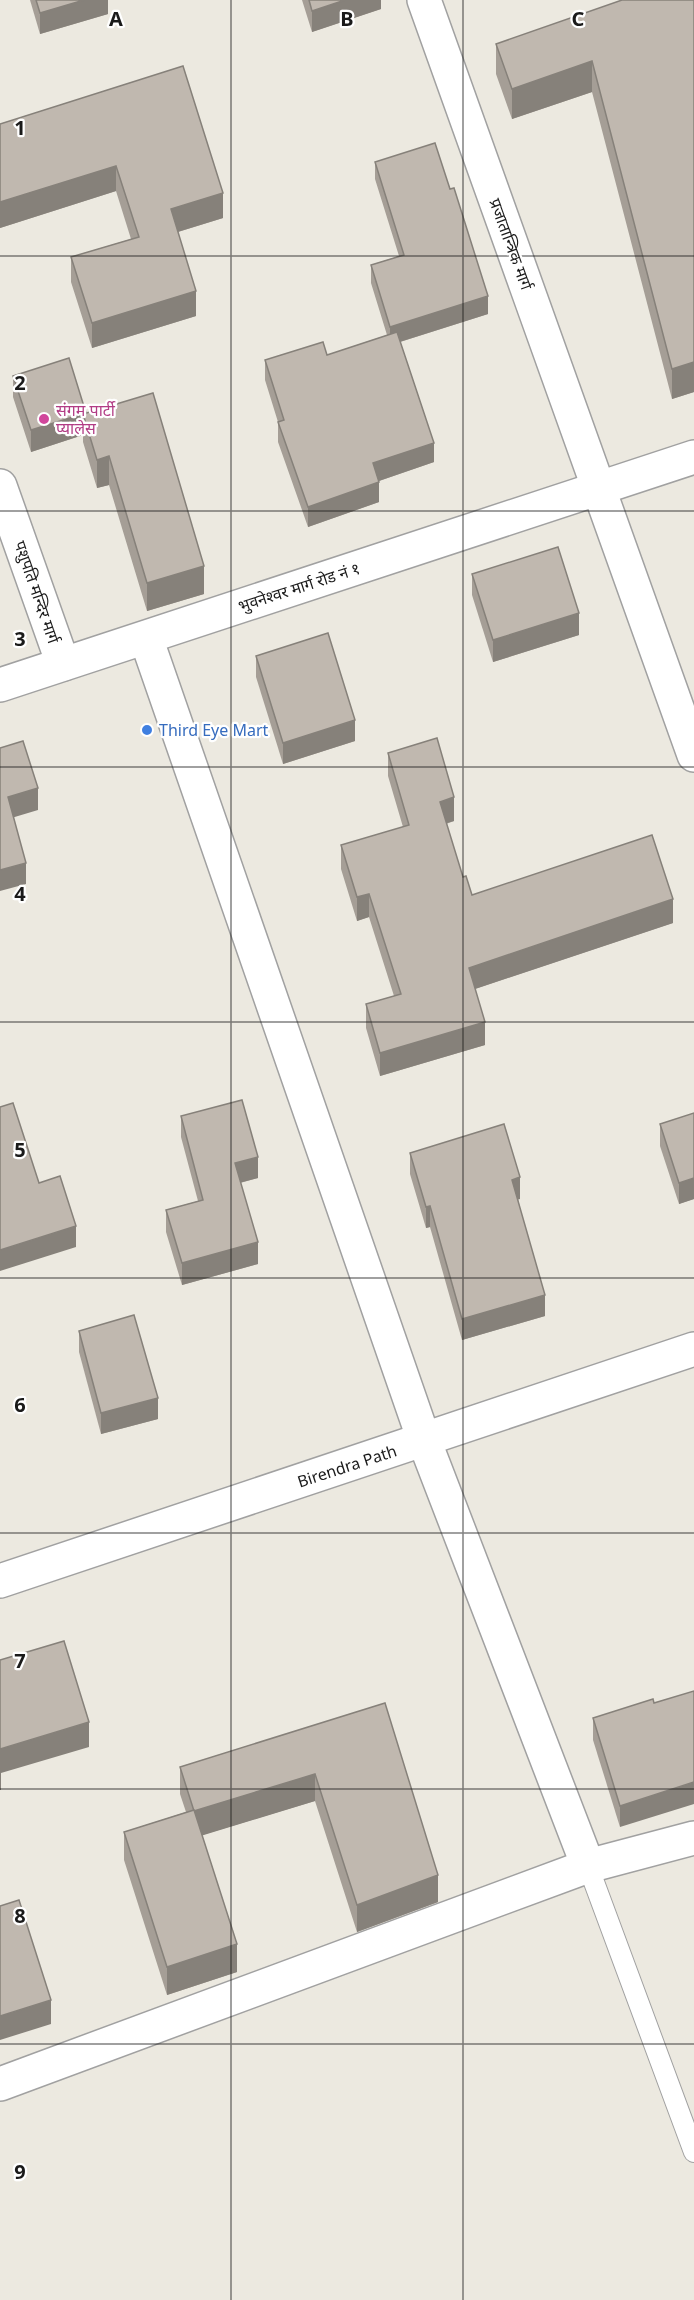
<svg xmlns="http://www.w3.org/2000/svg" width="694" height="2300" font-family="'Noto Sans','Noto Sans Devanagari',sans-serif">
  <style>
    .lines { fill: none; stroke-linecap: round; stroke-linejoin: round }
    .lane-casing { stroke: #a1a1a1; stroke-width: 22 }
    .street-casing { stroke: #a1a1a1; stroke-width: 36 }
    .lane { stroke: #fff; stroke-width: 20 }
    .street { stroke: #fff; stroke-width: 33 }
    .wall { fill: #a59e96 }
    .shaded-wall { fill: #86817a }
    .building { fill: #c0b8af; stroke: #86817a; stroke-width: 1.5 }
    .grid { fill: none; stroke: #1a1a1a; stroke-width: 1.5; stroke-opacity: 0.55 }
    .hotel-dot { fill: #d1479c; stroke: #fff; stroke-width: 2 }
    .shop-dot { fill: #3f7fe0; stroke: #fff; stroke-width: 2 }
    .labels { text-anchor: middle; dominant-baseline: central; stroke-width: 4.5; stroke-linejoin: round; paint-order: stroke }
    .street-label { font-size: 16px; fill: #1a1a1a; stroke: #fff }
    .hotel-label { font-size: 16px; fill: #b23c85; stroke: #fff; text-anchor: start }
    .shop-label { font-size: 16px; fill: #366cbe; stroke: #fff; text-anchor: start }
    .grid-label { font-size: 20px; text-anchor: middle; font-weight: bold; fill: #1a1a1a; stroke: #fff; stroke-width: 4.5; stroke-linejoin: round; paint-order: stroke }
  </style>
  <rect width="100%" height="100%" fill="#ece9e0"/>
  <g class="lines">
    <defs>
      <path id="lane" d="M 588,1866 L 694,2152"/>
      <g id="street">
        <path d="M 424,0 L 694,755"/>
        <path d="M 0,486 L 63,664"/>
        <path d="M 146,638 L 424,1440 L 588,1866"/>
        <path d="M 0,685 L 694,457"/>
        <path d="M 0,1581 L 694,1349"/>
        <path d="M 0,2084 L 588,1866 L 694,1838"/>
      </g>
    </defs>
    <use href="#lane" class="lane-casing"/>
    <use href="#street" class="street-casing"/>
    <use href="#lane" class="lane"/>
    <use href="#street" class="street"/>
  </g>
  <g class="wall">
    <path d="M 30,0 L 108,0 L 108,14 L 40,34 Z"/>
    <path d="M 302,0 L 381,0 L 381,9 L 312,32 Z"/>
    <path d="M 694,0 L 694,392 L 672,399 L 592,92 L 512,119 L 496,74 L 496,44 Z"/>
    <path d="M 183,66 L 223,218 L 178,232 L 196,316 L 92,348 L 71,282 L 71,257 L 131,239 L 116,191 L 0,228 L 0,124 Z"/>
    <path d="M 375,162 L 488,314 L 400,342 L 434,462 L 379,481 L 379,502 L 308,527 L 278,442 L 278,422 L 265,380 L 265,360 L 327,355 L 387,335 L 371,283 L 371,265 L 399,256 L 375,179 Z"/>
    <path d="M 13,376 L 86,413 L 204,594 L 147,611 L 109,485 L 97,488 L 83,442 L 83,435 L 31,452 L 13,397 Z"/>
    <path d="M 472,574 L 579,635 L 493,662 L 472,595 Z"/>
    <path d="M 256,656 L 355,741 L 283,764 L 256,677 Z"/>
    <path d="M 388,753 L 454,821 L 446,824 L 463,877 L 472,895 L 673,923 L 475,989 L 485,1045 L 380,1076 L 366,1028 L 366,1004 L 394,996 L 369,917 L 357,921 L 341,869 L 341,845 L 403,827 L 388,776 Z"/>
    <path d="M 694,1113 L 694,1199 L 679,1204 L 660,1146 L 660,1124 Z"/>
    <path d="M 181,1116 L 258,1178 L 240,1183 L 258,1264 L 182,1285 L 166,1232 L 166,1210 L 198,1201 L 181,1137 Z"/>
    <path d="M 410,1153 L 520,1199 L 518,1199 L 545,1316 L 462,1340 L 430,1227 L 426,1228 L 410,1174 Z"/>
    <path d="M 79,1331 L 158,1419 L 101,1434 L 79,1352 Z"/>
    <path d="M 385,1703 L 438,1902 L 357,1932 L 315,1801 L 202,1835 L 237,1972 L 167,1995 L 124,1860 L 124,1832 L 186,1812 L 180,1794 L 180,1767 Z"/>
    <path d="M 654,1703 L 620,1827 L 593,1740 L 593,1718 Z"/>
  </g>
  <g class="shaded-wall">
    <path d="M 84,0 L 108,0 L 108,14 L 40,34 L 40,13 Z"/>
    <path d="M 345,0 L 381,0 L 381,9 L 312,32 L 312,11 Z"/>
    <path d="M 592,61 L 592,92 L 512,119 L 512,89 Z"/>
    <path d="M 116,166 L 116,191 L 0,228 L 0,202 Z"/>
    <path d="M 223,193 L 223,218 L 171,234 L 171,209 Z"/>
    <path d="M 196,291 L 196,316 L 92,348 L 92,323 Z"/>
    <path d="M 488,296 L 488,314 L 390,345 L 390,327 Z"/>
    <path d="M 694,362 L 694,392 L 672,399 L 672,369 Z"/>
    <path d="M 83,414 L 83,435 L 31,452 L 31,430 Z"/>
    <path d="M 434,443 L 434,462 L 373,483 L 373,463 Z"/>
    <path d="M 109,456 L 109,485 L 97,488 L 97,460 Z"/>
    <path d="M 379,482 L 379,502 L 308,527 L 308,507 Z"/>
    <path d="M 204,566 L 204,594 L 147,611 L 147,583 Z"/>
    <path d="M 579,613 L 579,635 L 493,662 L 493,640 Z"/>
    <path d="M 355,720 L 355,741 L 283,764 L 283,743 Z"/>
    <path d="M 38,788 L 38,810 L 8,819 L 8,797 Z"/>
    <path d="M 454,797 L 454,821 L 440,825 L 440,802 Z"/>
    <path d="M 26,863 L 26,884 L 0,891 L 0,870 Z"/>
    <path d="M 369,894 L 369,917 L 357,921 L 357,897 Z"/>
    <path d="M 673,899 L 673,923 L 469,991 L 469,968 Z"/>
    <path d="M 485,1022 L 485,1045 L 380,1076 L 380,1053 Z"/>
    <path d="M 258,1157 L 258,1178 L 235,1184 L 235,1163 Z"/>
    <path d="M 520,1177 L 520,1199 L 512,1201 L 512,1180 Z"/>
    <path d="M 694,1178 L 694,1199 L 679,1204 L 679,1183 Z"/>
    <path d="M 430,1206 L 430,1227 L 426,1228 L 426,1207 Z"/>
    <path d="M 76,1226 L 76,1247 L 0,1271 L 0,1250 Z"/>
    <path d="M 258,1242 L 258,1264 L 182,1285 L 182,1263 Z"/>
    <path d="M 545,1295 L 545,1316 L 462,1340 L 462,1319 Z"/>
    <path d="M 158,1398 L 158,1419 L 101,1434 L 101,1413 Z"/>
    <path d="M 89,1722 L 89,1747 L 1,1773 L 1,1790 L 0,1790 L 0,1749 Z"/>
    <path d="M 315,1774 L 315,1801 L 194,1838 L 194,1811 Z"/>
    <path d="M 694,1782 L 694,1804 L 620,1827 L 620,1806 Z"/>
    <path d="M 438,1875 L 438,1902 L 357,1932 L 357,1905 Z"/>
    <path d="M 237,1944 L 237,1972 L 167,1995 L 167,1967 Z"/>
    <path d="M 51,2000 L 51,2024 L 0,2040 L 0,2016 Z"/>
  </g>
  <g class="building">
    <path d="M 36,0 L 84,0 L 40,13 Z"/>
    <path d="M 309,0 L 345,0 L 312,11 Z"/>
    <path d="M 622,0 L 694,0 L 694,362 L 672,369 L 592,61 L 512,89 L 496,44 Z"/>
    <path d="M 183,66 L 223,193 L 171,209 L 196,291 L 92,323 L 71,257 L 139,237 L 116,166 L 0,202 L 0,124 Z"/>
    <path d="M 435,143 L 450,189 L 454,188 L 488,296 L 390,327 L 371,265 L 404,255 L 375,162 Z"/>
    <path d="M 397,332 L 434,443 L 373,463 L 379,482 L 308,507 L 278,422 L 284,420 L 265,360 L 323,342 L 327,355 Z"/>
    <path d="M 69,358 L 86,413 L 31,430 L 13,376 Z"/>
    <path d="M 153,393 L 204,566 L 147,583 L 109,456 L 97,460 L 83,414 Z"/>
    <path d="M 558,547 L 579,613 L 493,640 L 472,574 Z"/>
    <path d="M 328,633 L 355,720 L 283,743 L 256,656 Z"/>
    <path d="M 437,738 L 454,797 L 440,802 L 463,877 L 466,876 L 472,895 L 652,835 L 673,899 L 469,968 L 485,1022 L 380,1053 L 366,1004 L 401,994 L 369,894 L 357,897 L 341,845 L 409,825 L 388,753 Z"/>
    <path d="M 23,741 L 38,788 L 8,797 L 26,863 L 0,870 L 0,748 Z"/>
    <path d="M 242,1100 L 258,1157 L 235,1163 L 258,1242 L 182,1263 L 166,1210 L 203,1200 L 181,1116 Z"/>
    <path d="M 13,1103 L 39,1183 L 60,1176 L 76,1226 L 0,1250 L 0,1107 Z"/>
    <path d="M 694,1113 L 694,1178 L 679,1183 L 660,1124 Z"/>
    <path d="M 504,1124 L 520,1177 L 512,1180 L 545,1295 L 462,1319 L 430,1206 L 426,1207 L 410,1153 Z"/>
    <path d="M 134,1315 L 158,1398 L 101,1413 L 79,1331 Z"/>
    <path d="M 64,1641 L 89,1722 L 0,1749 L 0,1660 Z"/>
    <path d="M 694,1691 L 694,1782 L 620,1806 L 593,1718 L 653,1699 L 654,1703 Z"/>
    <path d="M 385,1703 L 438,1875 L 357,1905 L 315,1774 L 194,1811 L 180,1767 Z"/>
    <path d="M 194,1810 L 237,1944 L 167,1967 L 124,1832 Z"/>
    <path d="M 19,1900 L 51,2000 L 0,2016 L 0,1906 Z"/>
  </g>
  <path class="grid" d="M 231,0 L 231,2300M 463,0 L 463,2300M 0,256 L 694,256M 0,511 L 694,511M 0,767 L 694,767M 0,1022 L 694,1022M 0,1278 L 694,1278M 0,1533 L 694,1533M 0,1789 L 694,1789M 0,2044 L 694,2044"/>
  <circle class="hotel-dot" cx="44" cy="419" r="6"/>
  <circle class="shop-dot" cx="147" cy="730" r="6"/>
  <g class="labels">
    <g class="street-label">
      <text transform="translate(511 244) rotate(70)">प्रजातान्त्रिक मार्ग</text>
      <text transform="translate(299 587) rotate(-18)">भुवनेश्वर मार्ग रोड नं १</text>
      <text transform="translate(37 592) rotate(71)">पशुपति मन्दिर मार्ग</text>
      <text transform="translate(347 1466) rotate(-18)">Birendra Path</text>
    </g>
    <g class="hotel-label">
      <text x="56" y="410">संगम पार्टी<tspan x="56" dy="18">प्यालेस</tspan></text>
    </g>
    <g class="shop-label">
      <text x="159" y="730">Third Eye Mart</text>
    </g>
  </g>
  <g class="grid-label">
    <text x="116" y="26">A</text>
    <text x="347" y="26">B</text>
    <text x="578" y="26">C</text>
    <text x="20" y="135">1</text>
    <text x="20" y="390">2</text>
    <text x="20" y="646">3</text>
    <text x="20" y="901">4</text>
    <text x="20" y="1157">5</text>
    <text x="20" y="1412">6</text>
    <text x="20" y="1668">7</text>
    <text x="20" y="1923">8</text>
    <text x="20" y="2179">9</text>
  </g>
</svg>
